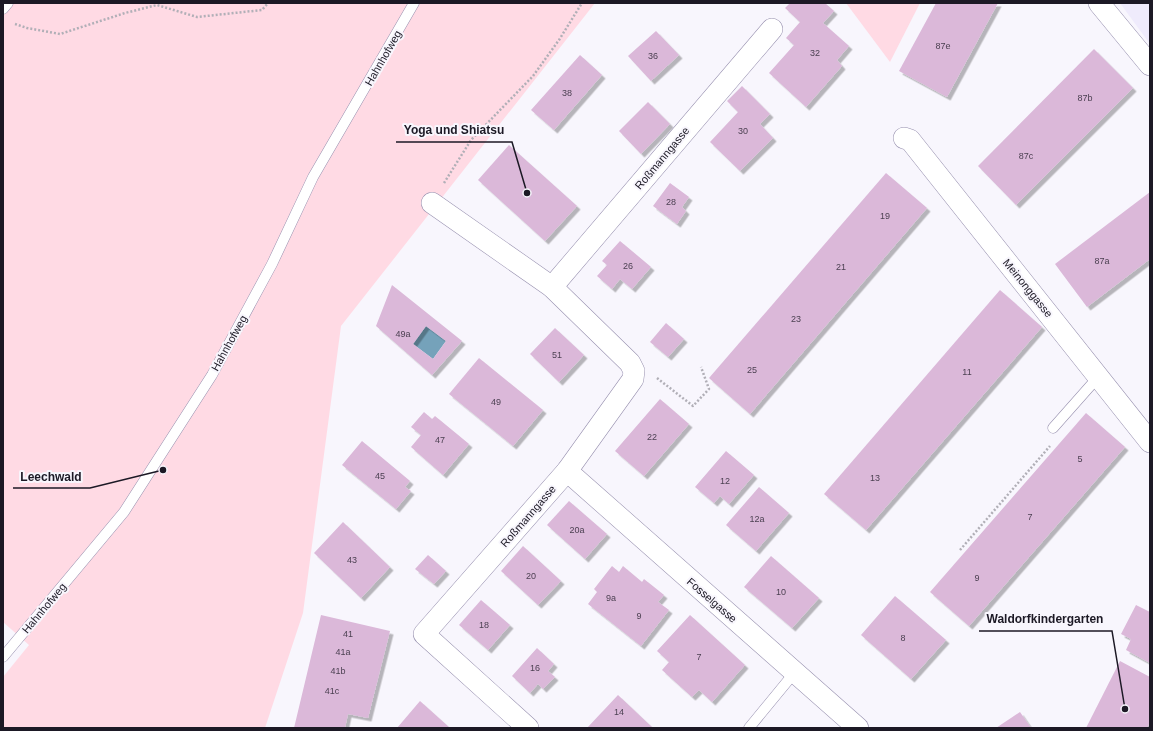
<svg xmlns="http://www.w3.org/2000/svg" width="1153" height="731" font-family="Helvetica,sans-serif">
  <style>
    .built { fill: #efebfc }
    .green { fill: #ffdae4 }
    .water { fill: #75a2ba }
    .building { fill: #dbb8d9; fill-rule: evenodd; filter: url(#shadow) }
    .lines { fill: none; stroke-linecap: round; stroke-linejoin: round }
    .lane-casing { stroke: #968fae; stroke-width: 11 }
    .street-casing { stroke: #968fae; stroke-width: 22 }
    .path { stroke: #b1afb7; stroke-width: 2.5; stroke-dasharray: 2 2; stroke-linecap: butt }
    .lane { stroke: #fff; stroke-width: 10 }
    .street { stroke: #fff; stroke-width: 21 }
    .labels { text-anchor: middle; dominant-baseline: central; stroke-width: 4; stroke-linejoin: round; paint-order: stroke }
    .number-label { font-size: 9px; fill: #4c4152 }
    .street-label { font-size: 11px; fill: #1c1925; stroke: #f8f6fd }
    .leader { fill: none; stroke: #1c1925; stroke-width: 1.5 }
    .callout-dot { fill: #1c1925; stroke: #f8f6fd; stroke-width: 1.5 }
    .callout-label { font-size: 12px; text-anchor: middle; font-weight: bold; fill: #1c1925; stroke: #f8f6fd; stroke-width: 4; stroke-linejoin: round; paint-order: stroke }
  </style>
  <defs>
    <filter id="shadow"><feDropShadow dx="3.5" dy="3.5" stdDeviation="0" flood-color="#0004"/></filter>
  </defs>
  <rect width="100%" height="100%" fill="#f8f6fd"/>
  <path class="built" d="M 1120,3 L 1150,3 L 1150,44 Z"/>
  <g class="green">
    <path d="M 3,3 L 595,3 L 341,326 L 303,613 L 265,728 L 3,728 L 3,677 L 29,645 L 3,622 Z"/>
    <path d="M 846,3 L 920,3 L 890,62 Z"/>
  </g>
  <path class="water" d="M 426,326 L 446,341 L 433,359 L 413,344 Z"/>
  <g class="building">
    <path d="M 790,3 L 825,3 L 834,11 L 823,23 L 849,46 L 837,60 L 842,66 L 806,107 L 769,73 L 794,45 L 786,38 L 800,22 L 785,8 Z"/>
    <path d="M 936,3 L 998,3 L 947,97 L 899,71 Z"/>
    <path d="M 656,31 L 679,55 L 651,81 L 628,56 Z"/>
    <path d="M 1094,49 L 1133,88 L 1016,205 L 978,166 Z"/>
    <path d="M 580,55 L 602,75 L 554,130 L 531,110 Z"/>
    <path d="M 742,86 L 770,114 L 760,124 L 773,138 L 740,171 L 710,142 L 738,112 L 727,101 Z"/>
    <path d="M 648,102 L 670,124 L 641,154 L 619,131 Z"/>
    <path d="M 509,145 L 577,206 L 545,241 L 478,180 Z"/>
    <path d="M 886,173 L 927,208 L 750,414 L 709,378 Z"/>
    <path d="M 670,183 L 689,197 L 682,207 L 686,211 L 677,224 L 653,206 Z"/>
    <path d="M 1150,192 L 1150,259 L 1087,307 L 1055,264 Z"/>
    <path d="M 620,241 L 651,267 L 632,289 L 620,279 L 612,289 L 597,276 L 607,265 L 602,261 Z"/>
    <path d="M 392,285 L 462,341 L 432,375 L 376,326 ZM 426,326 L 446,341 L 433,359 L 413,344 Z"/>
    <path d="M 1000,290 L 1042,327 L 866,530 L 824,494 Z"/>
    <path d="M 666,323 L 684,339 L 668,357 L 650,342 Z"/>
    <path d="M 555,328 L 584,355 L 559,382 L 530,354 Z"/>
    <path d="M 479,358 L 543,410 L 513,446 L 449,394 Z"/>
    <path d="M 660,399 L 689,424 L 644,476 L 615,451 Z"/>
    <path d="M 424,412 L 432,419 L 435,416 L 469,444 L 443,475 L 411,447 L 421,435 L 411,427 Z"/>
    <path d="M 1086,413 L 1125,447 L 969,626 L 930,592 Z"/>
    <path d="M 362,441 L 410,481 L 405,487 L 411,491 L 396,509 L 342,465 Z"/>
    <path d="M 726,451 L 754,475 L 729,504 L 720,496 L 714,503 L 695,487 Z"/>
    <path d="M 759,487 L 789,513 L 756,551 L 726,525 Z"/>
    <path d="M 569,501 L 607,534 L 585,559 L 547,525 Z"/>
    <path d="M 343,522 L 390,567 L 361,598 L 314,553 Z"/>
    <path d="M 523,546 L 561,581 L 538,605 L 501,571 Z"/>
    <path d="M 428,555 L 446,571 L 434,584 L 415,569 Z"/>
    <path d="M 771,556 L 819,598 L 792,628 L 744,587 Z"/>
    <path d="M 612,566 L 619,572 L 623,566 L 642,582 L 644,579 L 664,595 L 658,602 L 669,610 L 641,646 L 588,604 L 597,592 L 594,589 Z"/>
    <path d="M 895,596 L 946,640 L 911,679 L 861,635 Z"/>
    <path d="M 481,600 L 510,625 L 488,650 L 459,625 Z"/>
    <path d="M 1136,605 L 1150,612 L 1150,663 L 1126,650 L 1131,639 L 1121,634 Z"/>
    <path d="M 321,615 L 390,631 L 368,718 L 348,714 L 345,728 L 294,728 Z"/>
    <path d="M 690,615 L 745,665 L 712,702 L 699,690 L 692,697 L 662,670 L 669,662 L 657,651 Z"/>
    <path d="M 537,648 L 554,664 L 548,671 L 555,677 L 543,689 L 538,684 L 530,693 L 512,676 Z"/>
    <path d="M 1120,661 L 1150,677 L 1150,722 L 1147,728 L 1086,728 Z"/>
    <path d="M 618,695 L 653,728 L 587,728 Z"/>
    <path d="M 420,701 L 450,728 L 397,728 Z"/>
    <path d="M 1020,712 L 1031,728 L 996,728 Z"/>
  </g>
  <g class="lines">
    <defs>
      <g id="lane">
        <path d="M 3,9 L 8,3"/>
        <path d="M 1053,428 L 1099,376"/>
        <path d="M 3,657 L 124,512 L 212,375 L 272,264 L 313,177 L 414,3"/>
        <path d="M 749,728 L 795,672"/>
      </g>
      <g id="street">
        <path d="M 1099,3 L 1150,65"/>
        <path d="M 904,138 L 910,140 L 1150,442"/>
        <path d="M 432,203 L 552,287 L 630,363 L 634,371 L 633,379 L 567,471 L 424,634 L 528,728"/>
        <path d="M 552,287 L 772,29"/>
        <path d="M 567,471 L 858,728"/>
      </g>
    </defs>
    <use href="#lane" class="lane-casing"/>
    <use href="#street" class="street-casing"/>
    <g class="path">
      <path d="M 15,24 L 27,28 L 60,34 L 125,13 L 157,5 L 197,17 L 262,10 L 268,3"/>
      <path d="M 444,183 L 471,140 L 533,76 L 559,40 L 582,3"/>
      <path d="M 657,378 L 693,406 L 709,389 L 701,367"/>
      <path d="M 960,550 L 1050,446"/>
    </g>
    <use href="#lane" class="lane"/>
    <use href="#street" class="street"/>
  </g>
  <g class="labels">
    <g class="number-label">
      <text x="943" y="46">87e</text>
      <text x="815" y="53">32</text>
      <text x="653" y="56">36</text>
      <text x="567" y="93">38</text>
      <text x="1085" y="98">87b</text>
      <text x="743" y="131">30</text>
      <text x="1026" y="156">87c</text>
      <text x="671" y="202">28</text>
      <text x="885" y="216">19</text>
      <text x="1102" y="261">87a</text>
      <text x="628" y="266">26</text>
      <text x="841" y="267">21</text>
      <text x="796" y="319">23</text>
      <text x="403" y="334">49a</text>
      <text x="557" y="355">51</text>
      <text x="752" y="370">25</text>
      <text x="967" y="372">11</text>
      <text x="496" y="402">49</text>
      <text x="652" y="437">22</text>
      <text x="440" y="440">47</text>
      <text x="1080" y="459">5</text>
      <text x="380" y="476">45</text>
      <text x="875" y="478">13</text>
      <text x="725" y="481">12</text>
      <text x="1030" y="517">7</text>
      <text x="757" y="519">12a</text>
      <text x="577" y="530">20a</text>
      <text x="352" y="560">43</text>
      <text x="531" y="576">20</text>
      <text x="977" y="578">9</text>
      <text x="781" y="592">10</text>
      <text x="611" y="598">9a</text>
      <text x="639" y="616">9</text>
      <text x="484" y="625">18</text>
      <text x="348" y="634">41</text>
      <text x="903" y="638">8</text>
      <text x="343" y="652">41a</text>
      <text x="699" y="657">7</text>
      <text x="535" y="668">16</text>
      <text x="338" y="671">41b</text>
      <text x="332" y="691">41c</text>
      <text x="619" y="712">14</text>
    </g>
    <g class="street-label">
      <text transform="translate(383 58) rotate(-60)">Hahnhofweg</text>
      <text transform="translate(662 158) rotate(-50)">Roßmanngasse</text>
      <text transform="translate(1028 288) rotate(51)">Meinonggasse</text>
      <text transform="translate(229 343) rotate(-61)">Hahnhofweg</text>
      <text transform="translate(528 516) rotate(-49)">Roßmanngasse</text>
      <text transform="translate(712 600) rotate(41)">Fosselgasse</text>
      <text transform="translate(44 608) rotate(-50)">Hahnhofweg</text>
    </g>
  </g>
  <path class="leader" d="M527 193L512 142H396M163 470L90 488H13M1125 709L1112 631H979"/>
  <g class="callout-dot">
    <circle cx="527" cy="193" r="4"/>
    <circle cx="163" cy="470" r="4"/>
    <circle cx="1125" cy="709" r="4"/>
  </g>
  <g class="callout-label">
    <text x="454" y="134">Yoga und Shiatsu</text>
    <text x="51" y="481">Leechwald</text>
    <text x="1045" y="623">Waldorfkindergarten</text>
  </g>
  <rect width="1153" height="731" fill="none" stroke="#1c1925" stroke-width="8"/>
</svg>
